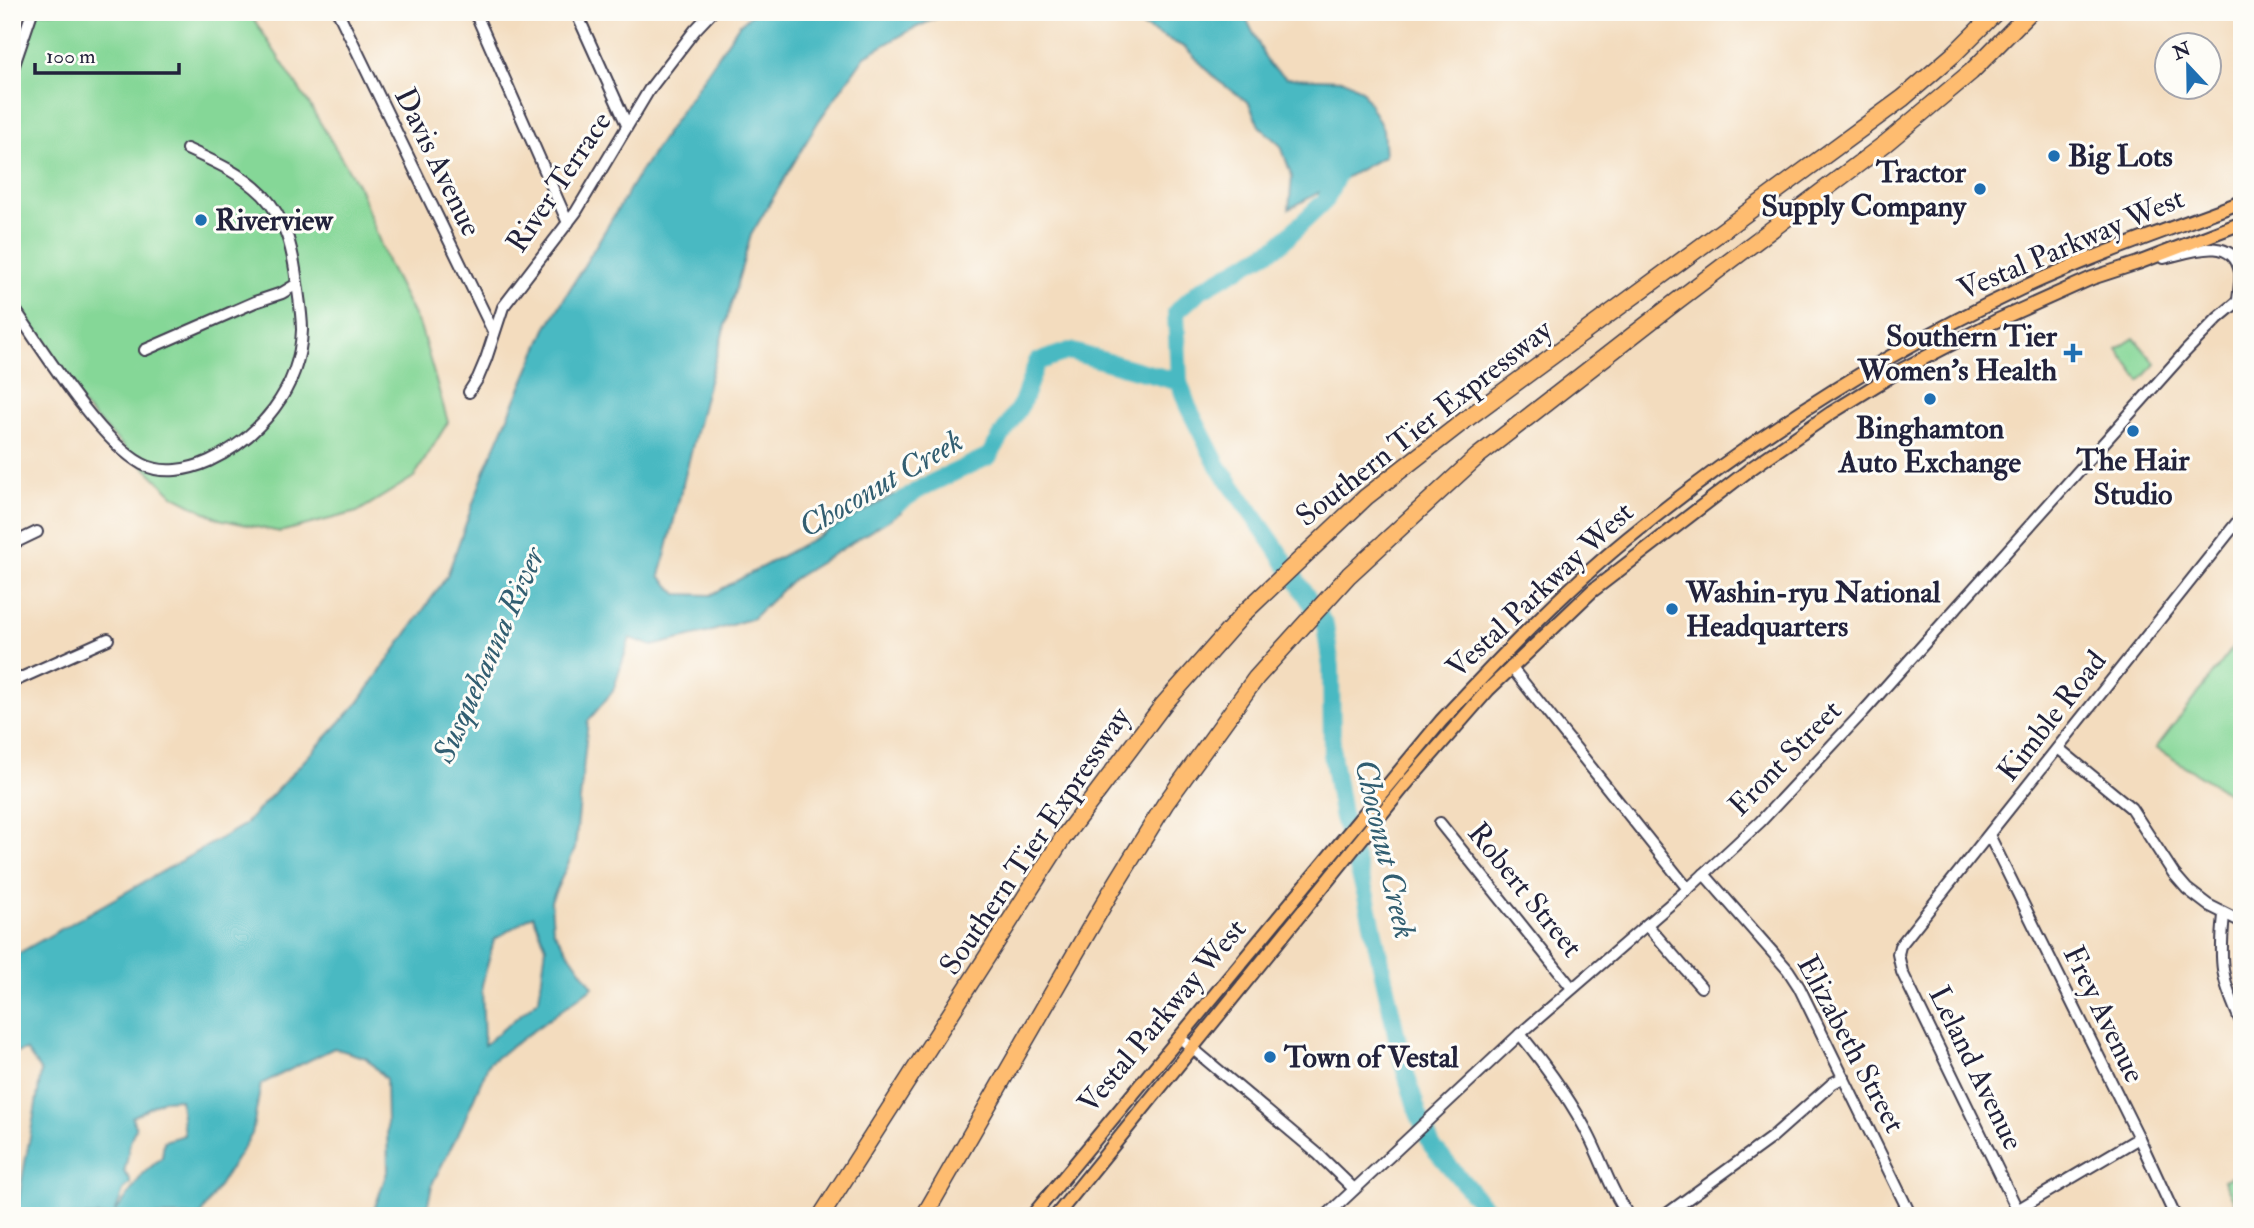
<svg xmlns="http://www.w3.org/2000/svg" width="2254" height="1228" font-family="'IM FELL Double Pica',serif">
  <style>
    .green { fill: #85d797; stroke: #547c69; stroke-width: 2 }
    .water { fill: #4ab9c2; stroke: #366e7e; stroke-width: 2; fill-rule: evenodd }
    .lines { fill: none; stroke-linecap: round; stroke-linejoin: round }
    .river { stroke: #4ab9c2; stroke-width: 18 }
    .minor-casing { stroke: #413e4f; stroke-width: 14 }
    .major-casing { stroke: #413e4f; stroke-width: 16 }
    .highway-casing { stroke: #413e4f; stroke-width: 19 }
    .minor { stroke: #fff; stroke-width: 10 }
    .major { stroke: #febc70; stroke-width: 12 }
    .highway { stroke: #febc70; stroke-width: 16 }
    .poi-dot { fill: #1f6fb2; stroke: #fdfcf7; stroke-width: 2.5 }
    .labels { text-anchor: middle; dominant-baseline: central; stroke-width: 6; stroke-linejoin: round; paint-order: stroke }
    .poi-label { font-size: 30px; font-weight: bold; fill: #22223b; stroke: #fdfcf7; text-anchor: start }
    .street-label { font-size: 30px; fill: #22223b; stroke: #fdfcf7 }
    .water-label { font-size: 32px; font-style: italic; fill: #325e71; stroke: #fdfcf7 }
  </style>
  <rect width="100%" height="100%" fill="#fdfcf7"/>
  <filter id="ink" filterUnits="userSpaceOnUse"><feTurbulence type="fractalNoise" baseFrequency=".0143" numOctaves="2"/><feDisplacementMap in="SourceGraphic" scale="14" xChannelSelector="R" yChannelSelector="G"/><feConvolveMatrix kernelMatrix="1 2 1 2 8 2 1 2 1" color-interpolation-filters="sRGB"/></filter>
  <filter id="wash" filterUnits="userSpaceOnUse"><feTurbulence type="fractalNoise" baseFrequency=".00686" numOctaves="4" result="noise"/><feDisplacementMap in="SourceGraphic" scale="28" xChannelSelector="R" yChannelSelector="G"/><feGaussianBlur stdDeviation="1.57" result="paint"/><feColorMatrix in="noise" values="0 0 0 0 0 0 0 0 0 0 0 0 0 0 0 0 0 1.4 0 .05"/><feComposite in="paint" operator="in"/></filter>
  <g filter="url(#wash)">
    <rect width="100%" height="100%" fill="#f3dcbe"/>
    <g class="green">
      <path d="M 34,12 L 249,12 L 309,104 L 360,189 L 388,264 L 421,329 L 448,422 L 414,477 L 357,512 L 280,532 L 219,519 L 174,496 L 140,463 L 86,409 L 12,305 L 12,71 Z"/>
      <path d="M 2134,338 L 2156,364 L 2140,381 L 2117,349 Z"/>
      <path d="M 2242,636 L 2242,802 L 2156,748 Z"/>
      <path d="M 2242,1172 L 2242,1216 L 2241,1216 L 2224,1180 Z"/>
    </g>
    <g class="water">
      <path d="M 754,12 L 949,12 L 911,30 L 865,56 L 818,122 L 751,235 L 706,392 L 660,576 L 677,594 L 711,595 L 893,495 L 901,512 L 792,580 L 753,618 L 706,633 L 652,646 L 630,638 L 613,691 L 588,721 L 575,849 L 551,901 L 553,930 L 593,987 L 489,1063 L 462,1126 L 433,1182 L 425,1216 L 372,1216 L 388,1169 L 386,1079 L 366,1058 L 334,1048 L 261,1084 L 252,1134 L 200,1216 L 17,1216 C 22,1167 35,1120 41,1071 L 26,1050 L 12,1054 L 12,957 L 244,825 L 358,703 L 447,576 L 485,470 L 546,329 L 640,172 L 739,25 ZM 533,915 L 546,947 L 539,999 L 484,1045 L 482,985 L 494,940 ZM 180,1099 L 184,1135 L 164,1141 L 162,1157 L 143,1174 L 115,1213 L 124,1189 L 130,1184 L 130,1179 L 124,1172 C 130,1154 126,1146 136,1128 L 132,1117 L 163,1100 Z"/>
      <path d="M 1114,12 L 1243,12 L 1269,65 L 1287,78 L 1344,80 L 1362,90 L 1383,129 L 1385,156 L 1289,209 L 1292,177 L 1281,146 L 1259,126 L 1249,103 L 1217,80 L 1186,48 Z"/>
    </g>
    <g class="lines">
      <g class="river">
        <path d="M 1179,382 L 1176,312 L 1199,291 L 1278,246 L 1326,200 L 1340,169 L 1338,165"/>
        <path d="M 878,516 L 923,487 L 989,456 L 1022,403 L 1037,362 L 1069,351 L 1179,382 L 1188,407 L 1218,466 L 1272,542 L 1325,625 L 1331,667 L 1332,754 L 1342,814 L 1366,896 L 1402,1061 L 1418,1113 L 1432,1146 L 1492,1216"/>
      </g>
    </g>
  </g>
  <g filter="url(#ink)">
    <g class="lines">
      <defs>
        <g id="minor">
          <path d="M 338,12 L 494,333"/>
          <path d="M 475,12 L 568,223"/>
          <path d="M 576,12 L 627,125"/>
          <path d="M 12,71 L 32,12"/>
          <path d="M 2164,258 C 2190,252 2233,234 2240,272 C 2241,280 2239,291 2238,300"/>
          <path d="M 12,305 C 41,347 99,441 142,464 C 162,475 189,470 209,461 C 260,437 300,389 302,330 C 302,315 299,298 297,283 C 293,251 286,219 263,195 C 241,173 215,162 187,149"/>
          <path d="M 145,350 L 255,302 L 282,293 L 297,284"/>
          <path d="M 469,392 L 478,378 L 486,359 L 503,307 L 576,212 L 649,90 L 695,30 L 712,12"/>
          <path d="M 12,544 L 37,532"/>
          <path d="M 1511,667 L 1688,889"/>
          <path d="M 12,682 L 108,639"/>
          <path d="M 2058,748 L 2131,808 L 2174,874 L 2187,889 L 2208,905 L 2242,922"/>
          <path d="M 1440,823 L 1572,988"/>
          <path d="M 1989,835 L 2139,1138 L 2175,1216"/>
          <path d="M 1704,874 L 1788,970 L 1799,987 L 1911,1216"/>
          <path d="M 2224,915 C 2219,964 2221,979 2242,1024"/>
          <path d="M 1647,925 L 1701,987"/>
          <path d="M 1520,1034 C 1546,1066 1572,1101 1590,1138 C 1603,1164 1612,1193 1629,1216"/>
          <path d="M 1179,1037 L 1318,1154 L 1354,1189"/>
          <path d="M 2017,1209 L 1902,972 L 1898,954 L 1900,946 L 2242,516"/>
          <path d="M 1326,1216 L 1520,1034 L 1688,889 L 1760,822 L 1864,711 L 2185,352 L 2218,318 L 2242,298"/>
          <path d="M 1664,1216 L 1771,1138 L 1833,1083 L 1844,1077"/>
          <path d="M 2007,1216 L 2139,1138"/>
        </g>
        <g id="major">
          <path d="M 1032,1216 L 1441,721 C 1500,658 1560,594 1627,539 C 1748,440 1878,356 2020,289 C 2091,256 2167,230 2242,202"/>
          <path d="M 1056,1216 L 1405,785 L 1488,690 L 1592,591 L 1753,467 L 1831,413 L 1899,371 L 1996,321 L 2092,278 L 2138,263 L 2242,223"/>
        </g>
        <g id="highway">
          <path d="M 821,1216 L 1063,838 L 1163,705 L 1245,612 L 1366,497 L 1465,420 L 1903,98 L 1953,55 L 1996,12"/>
          <path d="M 924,1216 L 1109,895 L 1165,804 L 1256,678 L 1349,575 L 1478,456 L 1677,301 L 1886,143 L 1971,72 L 2030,12"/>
        </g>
      </defs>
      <use href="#minor" class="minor-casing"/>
      <use href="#major" class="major-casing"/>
      <use href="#highway" class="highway-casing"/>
      <use href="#minor" class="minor"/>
      <use href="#major" class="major"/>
      <use href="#highway" class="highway"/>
    </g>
  </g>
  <g class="poi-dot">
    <circle cx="2054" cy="156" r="7"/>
    <circle cx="1980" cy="189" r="7"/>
    <circle cx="201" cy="220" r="7"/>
    <path d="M2069.5 342.5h7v7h7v7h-7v7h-7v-7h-7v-7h7z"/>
    <circle cx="1930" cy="399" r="7"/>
    <circle cx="2133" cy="431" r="7"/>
    <circle cx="1672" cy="609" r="7"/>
    <circle cx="1270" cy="1057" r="7"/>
  </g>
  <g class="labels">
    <g class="poi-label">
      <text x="2068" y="156">Big Lots</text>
      <text x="1966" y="172" text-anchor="end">Tractor<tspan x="1966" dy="34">Supply Company</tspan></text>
      <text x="215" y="220">Riverview</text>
      <text x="2057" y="336" text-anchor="end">Southern Tier<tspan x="2057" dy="34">Women's Health</tspan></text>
      <text x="1930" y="428" text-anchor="middle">Binghamton<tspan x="1930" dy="34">Auto Exchange</tspan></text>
      <text x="2133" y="460" text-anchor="middle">The Hair<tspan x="2133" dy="34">Studio</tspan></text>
      <text x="1686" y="592">Washin-ryu National<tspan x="1686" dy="34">Headquarters</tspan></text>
      <text x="1284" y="1057">Town of Vestal</text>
    </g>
    <g class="street-label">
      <text transform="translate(438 162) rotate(64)">Davis Avenue</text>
      <text transform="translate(559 182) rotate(-56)">River Terrace</text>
      <text transform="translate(2071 244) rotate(-23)">Vestal Parkway West</text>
      <text transform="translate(1424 423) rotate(-38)">Southern Tier Expressway</text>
      <text transform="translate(1540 590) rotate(-43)">Vestal Parkway West</text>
      <text transform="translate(2052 716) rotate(-52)">Kimble Road</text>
      <text transform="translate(1785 758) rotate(-46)">Front Street</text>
      <text transform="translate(1035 841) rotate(-56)">Southern Tier Expressway</text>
      <text transform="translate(1525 890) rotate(51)">Robert Street</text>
      <text transform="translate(2104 1014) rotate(64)">Frey Avenue</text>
      <text transform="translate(1162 1016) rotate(-50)">Vestal Parkway West</text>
      <text transform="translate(1851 1044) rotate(62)">Elizabeth Street</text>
      <text transform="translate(1976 1068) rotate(64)">Leland Avenue</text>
    </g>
    <g class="water-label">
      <text transform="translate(881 484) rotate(-30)">Choconut Creek</text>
      <text transform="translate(489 655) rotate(-66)">Susquehanna River</text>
      <text transform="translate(1385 849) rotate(77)">Choconut Creek</text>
    </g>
  </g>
  <rect width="2254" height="1228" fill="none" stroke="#fdfcf7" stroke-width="42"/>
  <g transform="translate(2188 66) rotate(338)"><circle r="33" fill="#fdfcf7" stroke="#a5a5ac" stroke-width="2"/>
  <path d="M0-5L12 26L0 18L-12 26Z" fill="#1f6fb2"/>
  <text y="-10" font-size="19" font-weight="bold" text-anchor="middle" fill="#22223b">N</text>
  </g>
  <path d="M35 63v10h144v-10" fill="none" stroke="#22223b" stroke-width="3.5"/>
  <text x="46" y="63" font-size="21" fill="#22223b" stroke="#fdfcf7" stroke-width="5" paint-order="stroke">100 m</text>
</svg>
